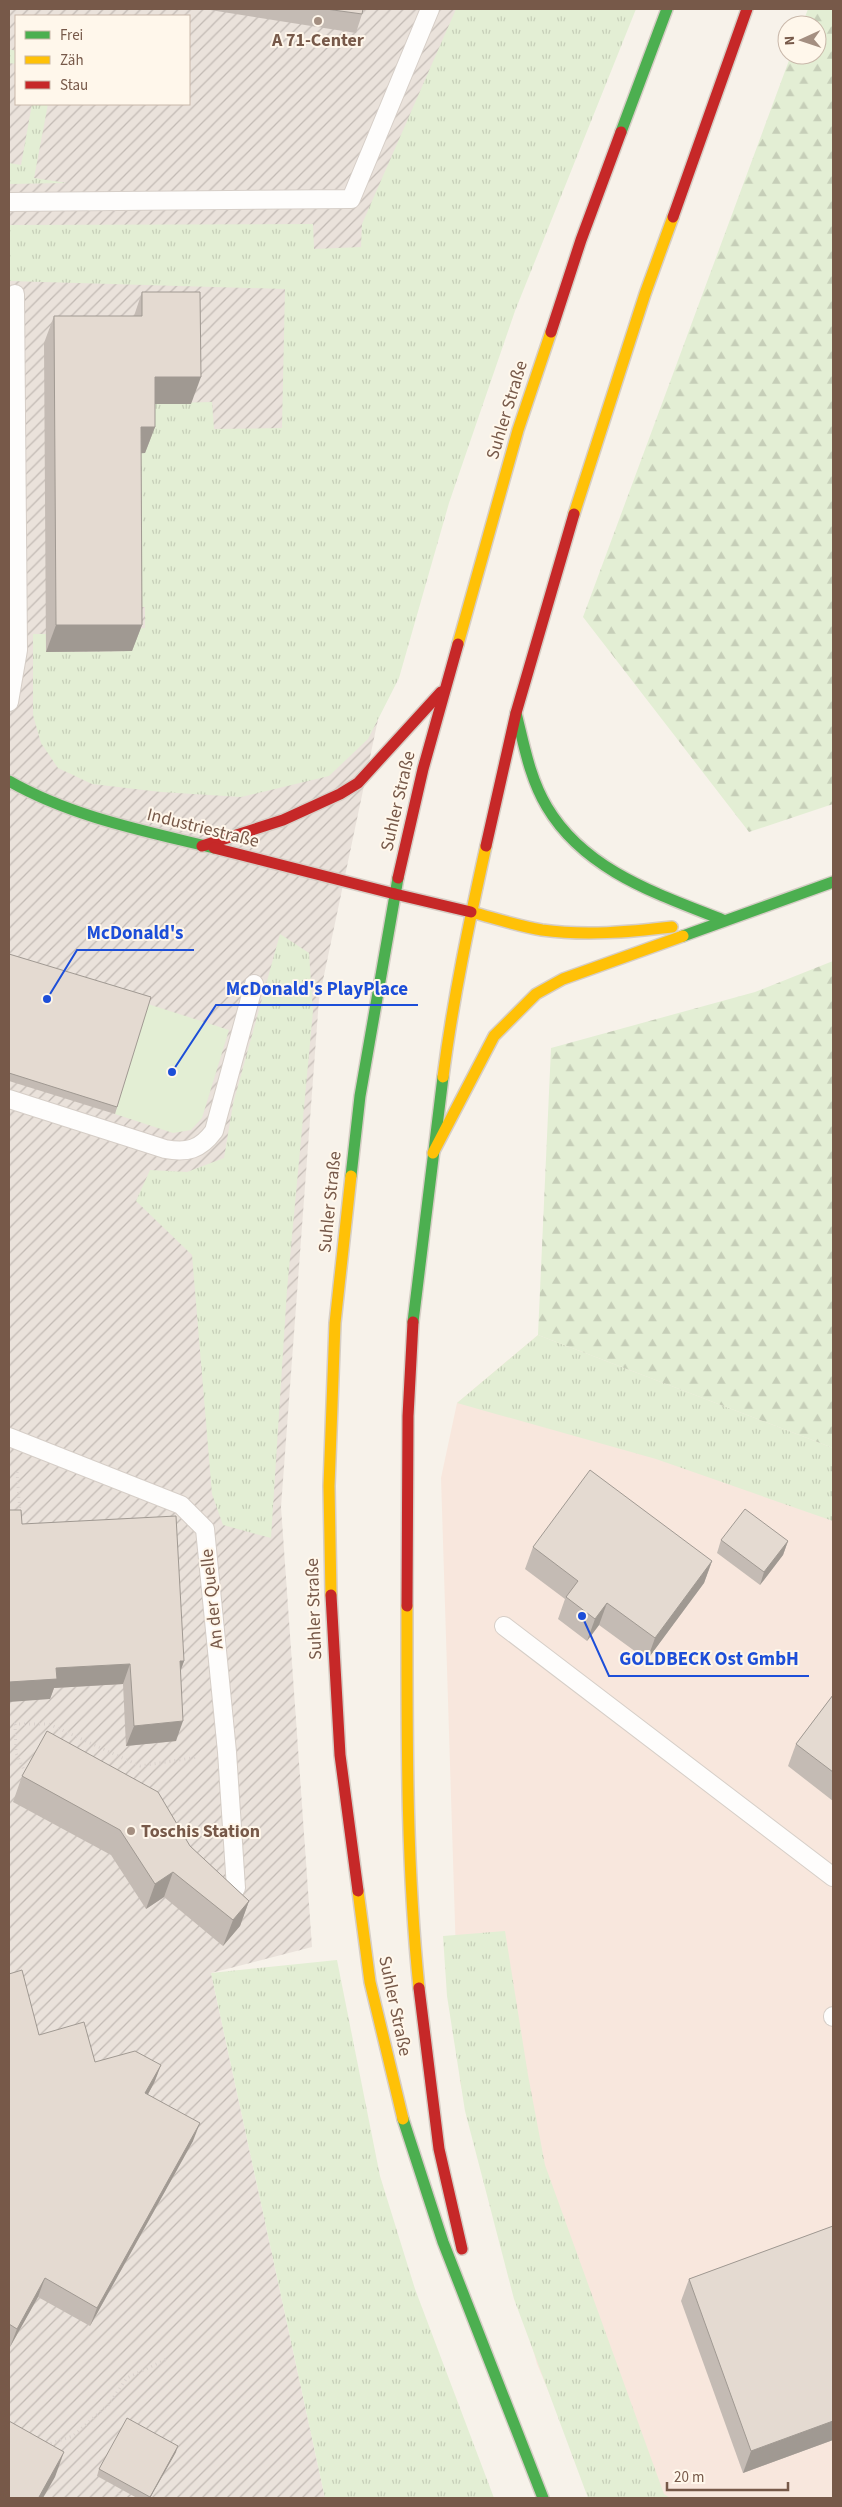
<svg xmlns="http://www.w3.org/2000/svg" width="842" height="2507" font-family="'Source Sans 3',sans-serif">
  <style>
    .commercial { fill: #f8e7dd }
    .industrial { fill: url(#industrial-furrows); fill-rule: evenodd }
    .grass { fill: url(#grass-tufts) }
    .forest { fill: url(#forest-firs) }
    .park { fill: #e3eed4 }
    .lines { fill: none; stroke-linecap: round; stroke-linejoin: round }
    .lane-casing { stroke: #d6cec7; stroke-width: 20 }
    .fast-casing { stroke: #d6cec6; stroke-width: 14 }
    .slow-casing { stroke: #d6cec6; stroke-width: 14 }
    .jam-casing { stroke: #d6cec6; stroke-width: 14 }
    .path { stroke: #dad2cd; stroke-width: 3; stroke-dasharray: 1 4; stroke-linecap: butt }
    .lane { stroke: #fefdfc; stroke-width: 18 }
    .fast { stroke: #4caf50; stroke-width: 11 }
    .slow { stroke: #ffc107; stroke-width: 11 }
    .jam { stroke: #c62828; stroke-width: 11 }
    .wall { fill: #c4bbb4 }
    .shaded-wall { fill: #a09992 }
    .building { fill: #e4dad1; stroke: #a09992 }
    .poi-dot { fill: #a48f81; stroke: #fff7eb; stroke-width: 2 }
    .labels { text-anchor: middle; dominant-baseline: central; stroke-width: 4; stroke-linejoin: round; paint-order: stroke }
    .poi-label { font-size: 18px; font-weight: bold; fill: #775949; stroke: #fff7eb }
    .street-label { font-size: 18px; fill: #775949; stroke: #fff7eb }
    .leader { fill: none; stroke: #1d4ed8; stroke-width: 2 }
    .callout-dot { fill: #1d4ed8; stroke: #fff7eb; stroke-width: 2 }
    .callout-label { font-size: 19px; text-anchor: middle; font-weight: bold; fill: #1d4ed8; stroke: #fff7eb; stroke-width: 4; stroke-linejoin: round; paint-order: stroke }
  </style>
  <defs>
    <pattern id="industrial-furrows" width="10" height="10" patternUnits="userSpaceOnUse" patternTransform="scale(1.25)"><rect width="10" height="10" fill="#eae2db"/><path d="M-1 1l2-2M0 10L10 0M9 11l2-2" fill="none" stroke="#c2bab4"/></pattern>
    <pattern id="grass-tufts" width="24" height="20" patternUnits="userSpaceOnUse" patternTransform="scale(1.25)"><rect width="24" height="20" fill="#e3eed4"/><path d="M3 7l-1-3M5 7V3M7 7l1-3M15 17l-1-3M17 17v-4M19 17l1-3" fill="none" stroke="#c6ceb8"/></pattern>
    <pattern id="forest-firs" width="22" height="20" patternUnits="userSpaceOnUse" patternTransform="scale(1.25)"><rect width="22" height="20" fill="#e3eed4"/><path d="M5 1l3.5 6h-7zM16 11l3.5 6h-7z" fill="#c6ceb8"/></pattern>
  </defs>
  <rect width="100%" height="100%" fill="#f7f2ea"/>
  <path class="commercial" d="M 538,1335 L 833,1448 L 833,2498 L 594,2498 L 537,2364 L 460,2082 L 441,1478 L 457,1403 Z"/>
  <path class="industrial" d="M 9,9 L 555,9 L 465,307 L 319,999 L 281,1507 L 312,1947 L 211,1973 L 325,2498 L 9,2498 ZM 16,16 L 189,16 L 189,104 L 16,104 Z"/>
  <g class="grass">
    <path d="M 456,9 L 636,9 L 515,311 L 449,503 L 399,678 L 368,739 L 329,776 L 241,797 L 161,792 L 92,784 L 58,768 L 41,743 L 33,715 L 33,634 L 47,634 L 46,652 L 132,651 L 132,629 L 145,628 L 145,607 L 132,607 L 132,404 L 212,402 L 214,429 L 282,428 L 285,289 L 9,281 L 9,225 L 313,224 L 314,249 L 361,247 L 362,224 Z"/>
    <path d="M 9,49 L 16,51 L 16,64 L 9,63 Z"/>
    <path d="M 32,104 L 48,104 L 34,178 L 67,183 L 9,184 L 9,163 L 21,165 Z"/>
    <path d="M 280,934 L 309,953 L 313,1011 L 287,1290 L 271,1538 L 223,1525 L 212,1494 L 192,1255 L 136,1201 L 150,1170 L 187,1172 L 224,1158 L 233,1104 Z"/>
    <path d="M 538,1335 L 833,1448 L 833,1521 L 656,1459 L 457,1403 Z"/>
    <path d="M 505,1931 L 528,2075 L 545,2165 L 664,2494 L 670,2498 L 588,2498 L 514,2299 L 465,2111 L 447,1996 L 443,1936 Z"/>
    <path d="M 337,1960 L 380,2176 L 415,2289 L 494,2498 L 325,2498 L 211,1973 Z"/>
  </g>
  <g class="forest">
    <path d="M 808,9 L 833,9 L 833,804 L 749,832 L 583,617 L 791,55 L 817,55 L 817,25 L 802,25 Z"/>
    <path d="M 833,961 L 833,1448 L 538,1335 L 551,1048 L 755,992 Z"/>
  </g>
  <path class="park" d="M 148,1004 L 229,1030 L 202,1118 L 191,1130 L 173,1133 L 115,1114 Z"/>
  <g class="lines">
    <defs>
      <g id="lane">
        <path d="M 9,202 L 351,199 L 430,9"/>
        <path d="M 9,702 L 18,650 L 15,294"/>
        <path d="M 9,1099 L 165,1149 C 187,1153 200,1150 214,1131 L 254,984"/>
        <path d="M 9,1437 L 181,1505 L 205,1529 L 227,1752 L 236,1888"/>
        <path d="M 504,1626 L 833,1877"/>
        <path d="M 833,2016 L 833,2017"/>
      </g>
      <g id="fast">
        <path d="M 621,132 L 667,9"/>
        <path d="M 516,713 C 524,745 530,779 547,807 C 585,871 658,894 723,920"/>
        <path d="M 9,781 C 72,817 145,831 214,848"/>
        <path d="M 683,936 L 833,882"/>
        <path d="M 351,1176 L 360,1096 L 398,878"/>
        <path d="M 413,1322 L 443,1077"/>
        <path d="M 403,2119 L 443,2242 L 543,2498"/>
      </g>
      <g id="slow">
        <path d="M 574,514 L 645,294 L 673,217"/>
        <path d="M 458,644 L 518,430 L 551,332"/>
        <path d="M 471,912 C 494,918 518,926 542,930 C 585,936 629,932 672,927"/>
        <path d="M 443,1077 C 453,999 469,923 486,846"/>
        <path d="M 433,1153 L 494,1036 L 536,994 L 563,979 L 683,936"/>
        <path d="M 331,1595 L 329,1486 L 335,1323 L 351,1176"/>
        <path d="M 407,1606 C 407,1733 406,1861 419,1988"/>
        <path d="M 358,1891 L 370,1982 L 403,2119"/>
      </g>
      <g id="jam">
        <path d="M 673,217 L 747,9"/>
        <path d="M 551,332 L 581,240 L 621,132"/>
        <path d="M 202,846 L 283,820 L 340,794 L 358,783 L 441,692"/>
        <path d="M 486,846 L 516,713 L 574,514"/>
        <path d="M 214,848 L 395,894"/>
        <path d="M 398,878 L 423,769 L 458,644"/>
        <path d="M 395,894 L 471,912"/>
        <path d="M 331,1595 L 340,1755 L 358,1891"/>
        <path d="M 407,1606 L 408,1416 L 413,1322"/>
        <path d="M 419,1988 L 439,2149 L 462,2249"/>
      </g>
    </defs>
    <use href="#lane" class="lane-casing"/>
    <use href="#fast" class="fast-casing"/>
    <use href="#slow" class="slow-casing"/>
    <use href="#jam" class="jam-casing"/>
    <g class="path">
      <path d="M 17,1472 L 20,1513"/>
      <path d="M 9,1724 L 49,1724 L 140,1766 L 198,1757"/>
      <path d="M 15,1724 L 16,1753 L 26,1774"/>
      <path d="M 46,2445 L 73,2436 L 108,2405 L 127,2378 L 169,2358"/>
      <path d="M 116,2498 L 124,2486"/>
    </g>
    <use href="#lane" class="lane"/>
    <use href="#fast" class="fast"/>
    <use href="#slow" class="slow"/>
    <use href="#jam" class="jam"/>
  </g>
  <g class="wall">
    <path d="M 204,9 L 363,9 L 362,14 L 356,33 Z"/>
    <path d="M 142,292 L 191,404 L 155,404 L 155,427 L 145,453 L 141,453 L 142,625 L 132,651 L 46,652 L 44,343 L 54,316 L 134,316 Z"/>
    <path d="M 9,954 L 117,1107 L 115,1114 L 9,1081 Z"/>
    <path d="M 22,1524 L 184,1661 L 180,1672 L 176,1741 L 126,1746 L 123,1684 L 54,1688 L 50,1699 Z"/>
    <path d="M 721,1540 L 788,1541 L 783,1555 L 760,1585 L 717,1553 Z"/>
    <path d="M 533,1547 L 712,1561 L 704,1583 L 647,1660 L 599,1625 L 587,1641 L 558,1619 L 565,1599 L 525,1569 Z"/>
    <path d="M 833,1695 L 833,1801 L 788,1766 L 796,1744 Z"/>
    <path d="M 22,1776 L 190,1846 L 249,1901 L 240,1926 L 223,1946 L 164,1897 L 146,1909 L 111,1855 L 13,1802 Z"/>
    <path d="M 9,1974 L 39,2035 L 95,2062 L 161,2065 L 154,2083 L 148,2094 L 193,2141 L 90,2326 L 38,2297 L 10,2347 L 9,2346 Z"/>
    <path d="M 833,2226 L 833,2440 L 743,2473 L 681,2301 L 689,2279 Z"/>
    <path d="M 176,2452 L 150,2498 L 137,2498 L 97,2476 L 99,2469 Z"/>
  </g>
  <g class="shaded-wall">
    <path d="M 155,377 L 201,377 L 191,404 L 146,404 Z"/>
    <path d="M 141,427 L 155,427 L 145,453 L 131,454 Z"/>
    <path d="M 56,625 L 142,625 L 132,651 L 46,652 Z"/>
    <path d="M 788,1541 L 783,1555 L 760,1585 L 764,1572 Z"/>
    <path d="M 712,1561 L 704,1583 L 647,1660 L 655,1638 Z"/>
    <path d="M 607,1603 L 599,1625 L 587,1641 L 595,1619 Z"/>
    <path d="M 180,1661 L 184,1661 L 177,1681 Z"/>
    <path d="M 130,1664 L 123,1684 L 54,1688 L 50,1699 L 9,1702 L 9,1682 L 56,1668 Z"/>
    <path d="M 183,1721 L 176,1741 L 126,1746 L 134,1726 Z"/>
    <path d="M 173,1872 L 164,1897 L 146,1909 L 155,1884 Z"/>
    <path d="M 249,1901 L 240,1926 L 223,1946 L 233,1920 Z"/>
    <path d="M 161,2065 L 154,2083 L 139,2111 L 145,2093 Z"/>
    <path d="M 200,2123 L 193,2141 L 90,2326 L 97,2308 Z"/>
    <path d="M 45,2278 L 38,2297 L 10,2347 L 17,2329 Z"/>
    <path d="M 833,2421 L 833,2440 L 743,2473 L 751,2451 Z"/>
    <path d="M 178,2446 L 176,2452 L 150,2498 L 149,2498 Z"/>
    <path d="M 64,2452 L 55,2477 L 43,2498 L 38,2498 Z"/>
  </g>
  <g class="building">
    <path d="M 326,9 L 363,9 L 362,14 Z"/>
    <path d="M 142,292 L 200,292 L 201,377 L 155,377 L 155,427 L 141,427 L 142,625 L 56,625 L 54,316 L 142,316 Z"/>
    <path d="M 9,954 L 151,997 L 117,1107 L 9,1073 Z"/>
    <path d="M 590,1470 L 712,1561 L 655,1638 L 607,1603 L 595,1619 L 566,1597 L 578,1581 L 533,1547 Z"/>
    <path d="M 745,1509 L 788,1541 L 764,1572 L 721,1540 Z"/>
    <path d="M 9,1510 L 21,1510 L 22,1524 L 176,1516 L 184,1661 L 180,1661 L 183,1721 L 134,1726 L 130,1664 L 56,1668 L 57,1679 L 9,1682 Z"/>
    <path d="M 833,1695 L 833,1772 L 796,1744 Z"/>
    <path d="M 47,1731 L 158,1792 L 190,1846 L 249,1901 L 233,1920 L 173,1872 L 155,1884 L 120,1830 L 22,1776 Z"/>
    <path d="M 22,1970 L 39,2035 L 84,2022 L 95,2062 L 135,2051 L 161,2065 L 145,2093 L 200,2123 L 97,2308 L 45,2278 L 17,2329 L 9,2324 L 9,1974 Z"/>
    <path d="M 833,2226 L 833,2421 L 751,2451 L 689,2279 Z"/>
    <path d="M 127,2418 L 178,2446 L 150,2497 L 99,2469 Z"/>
    <path d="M 9,2421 L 64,2452 L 39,2497 L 41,2498 L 9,2498 Z"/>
  </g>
  <g class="poi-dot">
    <circle cx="318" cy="21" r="5"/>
    <circle cx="131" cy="1831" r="5"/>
  </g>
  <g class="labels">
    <g class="poi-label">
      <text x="318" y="40">A 71-Center</text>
      <text x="141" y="1831" text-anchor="start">Toschis Station</text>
    </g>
    <g class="street-label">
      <text transform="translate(507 410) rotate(-73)">Suhler Straße</text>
      <text transform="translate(398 801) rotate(-77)">Suhler Straße</text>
      <text transform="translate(203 828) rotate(14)">Industriestraße</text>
      <text transform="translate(330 1202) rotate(-84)">Suhler Straße</text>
      <text transform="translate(212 1599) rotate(-96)">An der Quelle</text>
      <text transform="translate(314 1609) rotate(-92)">Suhler Straße</text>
      <text transform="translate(395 2006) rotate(78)">Suhler Straße</text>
    </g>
  </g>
  <path class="leader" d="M47 999L77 950H194M172 1072L216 1005H418M582 1616L609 1676H809"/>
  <g class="callout-dot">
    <circle cx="47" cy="999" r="5"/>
    <circle cx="172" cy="1072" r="5"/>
    <circle cx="582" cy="1616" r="5"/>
  </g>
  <g class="callout-label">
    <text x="135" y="939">McDonald's</text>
    <text x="317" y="995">McDonald's PlayPlace</text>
    <text x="709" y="1665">GOLDBECK Ost GmbH</text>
  </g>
  <rect width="842" height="2507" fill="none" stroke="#775949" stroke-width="20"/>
  <rect x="15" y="15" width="175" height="90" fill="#fff7eb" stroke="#c9b8aa"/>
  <rect x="25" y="31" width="25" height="8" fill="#4caf50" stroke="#c9b8aa"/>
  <text x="60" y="40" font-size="15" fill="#775949">Frei</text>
  <rect x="25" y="56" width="25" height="8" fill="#ffc107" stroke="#c9b8aa"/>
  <text x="60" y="65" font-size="15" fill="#775949">Zäh</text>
  <rect x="25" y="81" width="25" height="8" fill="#c62828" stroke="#c9b8aa"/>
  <text x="60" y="90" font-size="15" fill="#775949">Stau</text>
  <g transform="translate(802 40) rotate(267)"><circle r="24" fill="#fff7eb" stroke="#c9b8aa"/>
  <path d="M0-4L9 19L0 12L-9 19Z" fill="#a48f81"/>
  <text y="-8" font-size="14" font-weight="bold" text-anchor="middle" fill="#775949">N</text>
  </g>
  <path d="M667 2482v8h121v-8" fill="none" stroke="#775949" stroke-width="2.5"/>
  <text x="674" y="2482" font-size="15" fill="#775949" stroke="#fff7eb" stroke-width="4" paint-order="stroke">20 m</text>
</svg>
